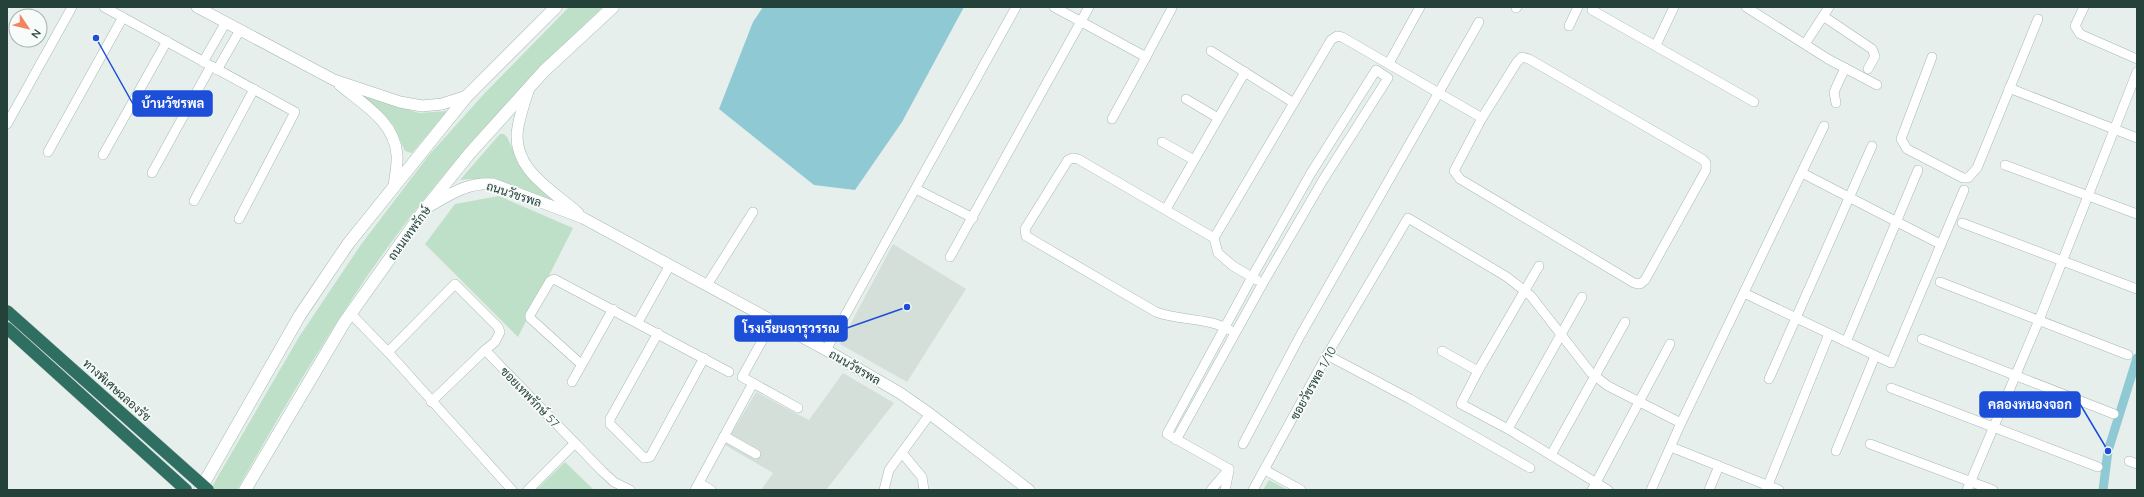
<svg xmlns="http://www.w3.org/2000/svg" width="2144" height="497" font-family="Quicksand,Sarabun,sans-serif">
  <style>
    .built { fill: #d4dfda }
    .green { fill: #bfe0c8 }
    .water { fill: #8ec9d4 }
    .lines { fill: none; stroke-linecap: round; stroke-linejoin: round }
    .canal { stroke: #8ec9d4; stroke-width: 9 }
    .minor-casing { stroke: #a8b8b2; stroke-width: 10 }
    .tertiary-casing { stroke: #a8b8b2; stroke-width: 12 }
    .secondary-casing { stroke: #a4bbb3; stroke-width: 13 }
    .motorway-casing { stroke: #c2cac8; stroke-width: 13 }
    .minor { stroke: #fff; stroke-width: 9 }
    .tertiary { stroke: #fff; stroke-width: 11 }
    .secondary { stroke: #fff; stroke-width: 12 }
    .motorway { stroke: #2f6f62; stroke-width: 12 }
    .motorway-bridge-casing { stroke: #c2cac8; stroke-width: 13; stroke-linecap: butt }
    .motorway-bridge { stroke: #2f6f62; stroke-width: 12 }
    .labels { text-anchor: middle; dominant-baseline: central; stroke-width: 3.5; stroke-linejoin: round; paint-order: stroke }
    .street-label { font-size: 12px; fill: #24423a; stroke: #f7fbf9 }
    .leader { fill: none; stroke: #1d4ed8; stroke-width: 1.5 }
    .callout-dot { fill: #1d4ed8; stroke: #f7fbf9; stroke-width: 1.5 }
    .callout { fill: #1d4ed8; stroke: #1d4ed8; stroke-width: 1.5 }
    .callout-label { font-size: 13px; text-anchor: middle; font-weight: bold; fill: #fff }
  </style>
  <rect width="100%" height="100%" fill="#e6efeb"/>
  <g class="built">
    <path d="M 893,244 L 966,289 L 907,382 L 840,344 Z"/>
    <path d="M 843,373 L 894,403 L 826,490 L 761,490 L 773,473 L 725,445 L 756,392 L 809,420 Z"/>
  </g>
  <g class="green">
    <path d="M 569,7 L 603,7 C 509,94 422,192 352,299 C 311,361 274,425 237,490 L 210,490 L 299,337 L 360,246 L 429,155 L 483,95 Z"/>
    <path d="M 365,96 L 419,113 L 447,111 L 412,153 L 405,151 L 394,126 L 384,114 L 364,97 Z"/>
    <path d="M 500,134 L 504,134 L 507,137 L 521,167 L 555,200 L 552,201 C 517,186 500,176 460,180 Z"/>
    <path d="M 499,196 L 573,228 L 518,337 L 425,244 L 455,204 Z"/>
    <path d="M 565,462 L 594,490 L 536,490 Z"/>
    <path d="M 1269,480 L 1288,490 L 1263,490 Z"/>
  </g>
  <path class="water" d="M 763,7 L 964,7 L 902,122 L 855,190 L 814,185 L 719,109 L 753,22 Z"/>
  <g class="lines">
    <path class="canal" d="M 2103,490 L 2108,451 L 2137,358"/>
    <defs>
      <g id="minor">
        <path d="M 104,7 L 295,112 L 239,219"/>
        <path d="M 1054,7 L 1146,57 L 1172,8"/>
        <path d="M 1746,7 L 1828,59 L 1877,85"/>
        <path d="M 2084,7 L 2075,26 L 2080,34 L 2137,59"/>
        <path d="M 1516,8 L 1517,7"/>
        <path d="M 1592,10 L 1754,102"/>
        <path d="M 1823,16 L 1872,49 L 1875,56 L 1868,69"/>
        <path d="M 1569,26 L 1578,7"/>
        <path d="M 1805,44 L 1829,7"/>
        <path d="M 1656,45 L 1674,7"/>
        <path d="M 1211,51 L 1294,103"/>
        <path d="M 1932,57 L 1901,139 L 1907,149 L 1963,178 L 1968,178 L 1977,168 L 2038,19"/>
        <path d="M 203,62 L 226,22"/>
        <path d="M 1389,63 L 1420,7"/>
        <path d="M 217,70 L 240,30"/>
        <path d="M 2009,88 L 2137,138"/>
        <path d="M 1186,99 L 1218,118"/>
        <path d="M 1836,103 L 1834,92 L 1845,68"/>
        <path d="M 1112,119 L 1146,57"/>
        <path d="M 7,124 L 72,7"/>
        <path d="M 1162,142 L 1194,160"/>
        <path d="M 48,152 L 123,17"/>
        <path d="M 103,155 L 167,41"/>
        <path d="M 2005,165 L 2137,214"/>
        <path d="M 152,173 L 211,66"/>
        <path d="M 1802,173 L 1940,244"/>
        <path d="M 916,189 L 973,218"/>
        <path d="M 194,201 L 254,89"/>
        <path d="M 1166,209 L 1245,72"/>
        <path d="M 1962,223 L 2137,289"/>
        <path d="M 1214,238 L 1331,40 L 1337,36 L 1342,37 L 1482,118 L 1454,171 L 1460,179 L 1634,283 L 1640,284 L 1645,280 L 1706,170 L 1706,163 L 1702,159 L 1529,59 L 1522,57 L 1517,62 L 1482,118"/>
        <path d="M 950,257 L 1089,7"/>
        <path d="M 1940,282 L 2128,355"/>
        <path d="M 707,285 L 753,212"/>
        <path d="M 1744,293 L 1891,363 L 1964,190"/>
        <path d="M 351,314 L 388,352 L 512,490"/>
        <path d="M 773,321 L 742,377 L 798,408"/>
        <path d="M 638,322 L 670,265"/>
        <path d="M 1230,330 C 1207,317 1179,321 1156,312 L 1026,236 L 1025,229 L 1068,160 L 1073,158 L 1078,159 L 1214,238 L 1218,253 L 1233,266 L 1257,280"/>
        <path d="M 658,333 L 610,419 L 610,424 L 644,458 L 650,457 L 704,358"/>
        <path d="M 1922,339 L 2114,414"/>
        <path d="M 1846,342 L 1918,170"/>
        <path d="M 826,350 L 1016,7"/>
        <path d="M 1442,351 L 1478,371 L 1539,266"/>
        <path d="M 388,352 L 455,284 L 498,327 L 500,332 L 495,342 L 485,350"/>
        <path d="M 1327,355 L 1410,399 L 1530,468"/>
        <path d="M 581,364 L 530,318 L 530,315 L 550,281 L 554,279 L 729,372"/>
        <path d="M 1478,371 L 1461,404 L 1508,429 L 1582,297"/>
        <path d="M 1769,379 L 1872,146"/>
        <path d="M 572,382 L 613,309"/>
        <path d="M 1891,388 L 2098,467"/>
        <path d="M 431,402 L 485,350 L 602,471 L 614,482 L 630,490"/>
        <path d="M 1508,429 L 1608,490"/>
        <path d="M 724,436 L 756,454"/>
        <path d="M 1176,440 L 1263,283 L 1323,180 L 1388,78 L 1376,70 L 1311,173 L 1252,277 L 1167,434 L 1229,469"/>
        <path d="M 1243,444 L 1300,336 L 1479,22"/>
        <path d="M 1870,444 L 1993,490"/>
        <path d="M 1671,447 L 1779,490"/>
        <path d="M 1836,451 L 1875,356"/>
        <path d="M 902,453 L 922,477 L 924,490"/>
        <path d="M 1551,455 L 1625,322"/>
        <path d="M 2129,461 L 2137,464"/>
        <path d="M 1265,470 L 1301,490"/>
        <path d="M 699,483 L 711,490"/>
        <path d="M 528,490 L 575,443"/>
        <path d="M 695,490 L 753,383"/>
        <path d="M 884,490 L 889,470 L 930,414"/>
        <path d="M 1211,490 L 1229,469"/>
        <path d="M 1225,490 L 1229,471"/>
        <path d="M 1253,490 L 1327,355 L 1408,218 L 1507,277 L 1531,296 L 1591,373 L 1608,386 L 1681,423"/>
        <path d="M 1592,490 L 1670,344"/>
        <path d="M 1651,490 L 1681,423 L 1824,126"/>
        <path d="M 1709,490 L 1719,466"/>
        <path d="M 1766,490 L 1829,334"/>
        <path d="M 1967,490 L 2039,320 L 2137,72"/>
      </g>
      <g id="tertiary">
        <path d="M 197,7 L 334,80 L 400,102 L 422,106 L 442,104 L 467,96"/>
        <path d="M 340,85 C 363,104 395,122 397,155 C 398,165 395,176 394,186"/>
        <path d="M 529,88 C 525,101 520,114 518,127 C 510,168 552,190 578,213"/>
        <path d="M 428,207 C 449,195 467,182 493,184 L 583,218 L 826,350 L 900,393 L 930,414 L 1029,490"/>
      </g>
      <g id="secondary">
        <path d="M 200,490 L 300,315 L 348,244 L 467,96 L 556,7"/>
        <path d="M 245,490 L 344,323 L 425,209 L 470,153 L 544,71 L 613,7"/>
      </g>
      <path id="motorway" d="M 7,328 L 186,490"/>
    </defs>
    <use href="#minor" class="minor-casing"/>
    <use href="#tertiary" class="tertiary-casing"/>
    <use href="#secondary" class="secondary-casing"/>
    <use href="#motorway" class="motorway-casing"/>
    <use href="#minor" class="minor"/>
    <use href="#tertiary" class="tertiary"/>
    <use href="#secondary" class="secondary"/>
    <use href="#motorway" class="motorway"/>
    <defs>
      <path id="motorway-bridge" d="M 7,311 L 208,490"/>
    </defs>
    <use href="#motorway-bridge" class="motorway-bridge-casing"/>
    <use href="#motorway-bridge" class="motorway-bridge"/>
  </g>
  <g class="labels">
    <g class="street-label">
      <text transform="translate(514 194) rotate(18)">ถนนวัชรพล</text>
      <text transform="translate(409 233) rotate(-54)">ถนนเทพรักษ์</text>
      <text transform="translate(855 367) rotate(30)">ถนนวัชรพล</text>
      <text transform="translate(1313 383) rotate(-61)">ซอยวัชรพล 1/10</text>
      <text transform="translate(117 390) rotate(42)">ทางพิเศษฉลองรัช</text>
      <text transform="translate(530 397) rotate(46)">ซอยเทพรักษ์ 57</text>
    </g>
  </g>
  <path class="leader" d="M96 38L133 104M907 307L847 328M2108 451L2080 404"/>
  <g class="callout-dot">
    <circle cx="96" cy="38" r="4"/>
    <circle cx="907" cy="307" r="4"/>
    <circle cx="2108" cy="451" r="4"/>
  </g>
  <g class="callout">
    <rect x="133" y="91" width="79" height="25" rx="4"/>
    <rect x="735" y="316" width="112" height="25" rx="4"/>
    <rect x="1980" y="392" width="100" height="25" rx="4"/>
  </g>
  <g class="callout-label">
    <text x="173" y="108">บ้านวัชรพล</text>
    <text x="791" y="333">โรงเรียนจารุวรรณ</text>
    <text x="2030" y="409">คลองหนองจอก</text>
  </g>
  <rect width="2144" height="497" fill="none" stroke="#24423a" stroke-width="16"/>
  <g transform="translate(28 28) rotate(125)"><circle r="19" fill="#f7fbf9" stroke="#a3b1ad"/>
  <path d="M0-3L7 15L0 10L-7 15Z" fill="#f4845f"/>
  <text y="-6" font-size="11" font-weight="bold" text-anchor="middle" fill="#24423a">N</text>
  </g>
</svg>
